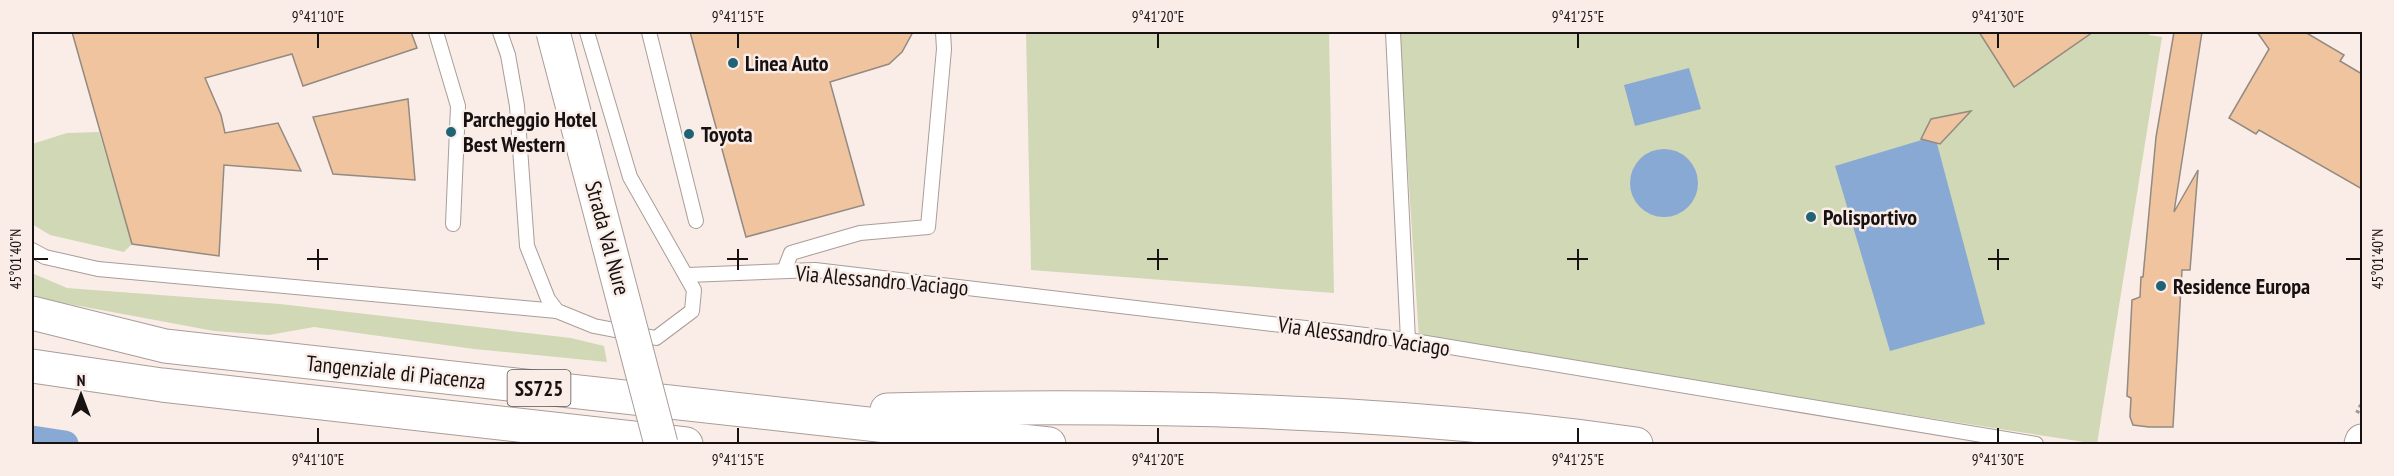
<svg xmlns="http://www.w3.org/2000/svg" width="2394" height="476" font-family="'PT Sans Narrow',sans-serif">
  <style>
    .green { fill: #d1d8b5 }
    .water { fill: #88a9d3 }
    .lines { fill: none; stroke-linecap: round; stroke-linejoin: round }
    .canal { stroke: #88a9d3; stroke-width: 27 }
    .building { fill: #f0c49e; stroke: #938a82; stroke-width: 1.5 }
    .service-casing { stroke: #a99d99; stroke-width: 16 }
    .secondary-casing { stroke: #a99d99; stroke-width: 35 }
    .trunk-casing { stroke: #a99d99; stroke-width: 35 }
    .path { stroke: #a39995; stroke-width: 4; stroke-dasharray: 3 3; stroke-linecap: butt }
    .service { stroke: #fff; stroke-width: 14 }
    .secondary { stroke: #fff; stroke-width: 33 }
    .trunk { stroke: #fff; stroke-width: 33 }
    .secondary-bridge-casing { stroke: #a99d99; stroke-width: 35; stroke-linecap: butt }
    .secondary-bridge { stroke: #fff; stroke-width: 33 }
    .ticks { fill: none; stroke: #171211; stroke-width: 2 }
    .poi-dot { fill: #206376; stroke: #faede8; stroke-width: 2 }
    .labels { text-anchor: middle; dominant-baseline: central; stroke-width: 5; stroke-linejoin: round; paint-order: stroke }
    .shield { fill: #faede8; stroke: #5b5452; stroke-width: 1.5 }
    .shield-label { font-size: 21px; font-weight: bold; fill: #171211 }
    .poi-label { font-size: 22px; font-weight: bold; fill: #171211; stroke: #faede8; text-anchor: start }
    .street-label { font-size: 22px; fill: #171211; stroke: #faede8 }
    .neatline { fill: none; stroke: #171211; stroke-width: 2 }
    .ticks-label { font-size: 15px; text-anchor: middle; fill: #171211 }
  </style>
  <rect width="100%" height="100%" fill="#faede8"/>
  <g class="green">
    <path d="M 1026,32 L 1329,32 L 1334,293 L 1031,270 Z"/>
    <path d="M 1399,32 L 2150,32 L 2149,35 L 2162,37 L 2097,444 L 1419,339 Z"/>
    <path d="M 99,132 L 132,244 L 124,252 L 50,235 L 32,224 L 32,144 L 67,133 Z"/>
    <path d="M 32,273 L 67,288 L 280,304 L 571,338 L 604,346 L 607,362 L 474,349 L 314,327 L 269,335 L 214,331 L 42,299 L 32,295 Z"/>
  </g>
  <g class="water">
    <path d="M 1689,68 L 1701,109 L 1635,126 L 1624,85 Z"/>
    <path d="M 1935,136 L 1985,324 L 1890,351 L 1835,166 Z"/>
    <circle cx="1664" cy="183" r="34"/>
  </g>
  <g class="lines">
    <path class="canal" d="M 32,439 L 65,444"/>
  </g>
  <g class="building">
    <path d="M 72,32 L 411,32 L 417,48 L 303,86 L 292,54 L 205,78 L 221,115 L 225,133 L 278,123 L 301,171 L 224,165 L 219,256 L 132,244 Z"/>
    <path d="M 690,32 L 913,32 L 902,52 L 889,64 L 830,82 L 864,205 L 746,237 Z"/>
    <path d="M 1979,32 L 2093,32 L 2014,87 Z"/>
    <path d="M 2174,32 L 2202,32 L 2174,212 L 2198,170 L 2190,270 L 2182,270 L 2173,427 L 2149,427 L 2133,425 L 2130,417 L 2131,398 L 2127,396 L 2132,300 L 2140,297 L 2141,277 L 2143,277 L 2156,137 Z"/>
    <path d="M 2257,32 L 2305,32 L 2344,55 L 2340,61 L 2362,74 L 2362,189 L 2259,130 L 2256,134 L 2229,118 L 2269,49 Z"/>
    <path d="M 408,99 L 415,180 L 333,174 L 313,117 Z"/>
    <path d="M 1971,111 L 1940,144 L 1921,139 L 1931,119 Z"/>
  </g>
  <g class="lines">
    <defs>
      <g id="service">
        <path d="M 436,32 L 458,106 L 453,224"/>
        <path d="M 500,32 L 508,55 L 517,106 L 527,246 L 548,299 L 557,311 L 594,326 L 656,338 L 692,311 L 694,290 L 630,177 L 587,32"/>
        <path d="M 649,32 L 696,221"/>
        <path d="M 1393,32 L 1408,340"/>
        <path d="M 32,250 L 45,257 L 98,269 L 557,311"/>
        <path d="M 784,271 L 791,253 L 860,233 L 928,227 L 944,49 L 943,32"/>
        <path d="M 688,275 L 815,270 L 1408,340 L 2036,444"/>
      </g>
      <path id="secondary" d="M 2361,444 L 2362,441"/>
      <g id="trunk">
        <path d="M 32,313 L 165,346 L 1049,444"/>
        <path d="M 32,366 L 162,385 L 686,444"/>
        <path d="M 887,410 C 1138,404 1388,409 1636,444"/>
      </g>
    </defs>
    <use href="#service" class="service-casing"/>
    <use href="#secondary" class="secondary-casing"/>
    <use href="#trunk" class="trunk-casing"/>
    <path class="path" d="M 2357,413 L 2362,403"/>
    <use href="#service" class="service"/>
    <use href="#secondary" class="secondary"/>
    <use href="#trunk" class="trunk"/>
    <defs>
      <path id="secondary-bridge" d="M 553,32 L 661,444"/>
    </defs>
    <use href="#secondary-bridge" class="secondary-bridge-casing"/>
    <use href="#secondary-bridge" class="secondary-bridge"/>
  </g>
  <path class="ticks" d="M 318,33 L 318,48M 738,33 L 738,48M 1158,33 L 1158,48M 1578,33 L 1578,48M 1998,33 L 1998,48M 318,249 L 318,270M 738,249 L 738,270M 1158,249 L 1158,270M 1578,249 L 1578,270M 1998,249 L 1998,270M 33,259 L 48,259M 307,259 L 328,259M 727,259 L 748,259M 1147,259 L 1168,259M 1567,259 L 1588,259M 1988,259 L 2009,259M 2346,259 L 2361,259M 318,428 L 318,443M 738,428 L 738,443M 1158,428 L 1158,443M 1578,428 L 1578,443M 1998,428 L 1998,443"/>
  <g class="poi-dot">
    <circle cx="733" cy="63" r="6"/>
    <circle cx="451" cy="132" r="6"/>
    <circle cx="689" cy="134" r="6"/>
    <circle cx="1811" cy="217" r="6"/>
    <circle cx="2161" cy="286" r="6"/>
  </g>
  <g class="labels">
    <rect class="shield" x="507.5" y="370" width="63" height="36" rx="4.5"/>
    <g class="shield-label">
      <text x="539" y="388">SS725</text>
    </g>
    <g class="poi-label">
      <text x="745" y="63">Linea Auto</text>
      <text x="463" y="119">Parcheggio Hotel<tspan x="463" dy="25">Best Western</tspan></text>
      <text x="701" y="134">Toyota</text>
      <text x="1823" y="217">Polisportivo</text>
      <text x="2173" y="286">Residence Europa</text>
    </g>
    <g class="street-label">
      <text transform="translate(608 238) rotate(75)">Strada Val Nure</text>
      <text transform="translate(882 280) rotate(5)">Via Alessandro Vaciago</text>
      <text transform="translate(1364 336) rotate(8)">Via Alessandro Vaciago</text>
      <text transform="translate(396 372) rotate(6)">Tangenziale di Piacenza</text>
    </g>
  </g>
  <rect width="2394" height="476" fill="none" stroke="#faede8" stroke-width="66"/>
  <g transform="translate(81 395)" stroke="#faede8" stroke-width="4.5" paint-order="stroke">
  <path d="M0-4.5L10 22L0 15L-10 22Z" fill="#171211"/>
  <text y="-9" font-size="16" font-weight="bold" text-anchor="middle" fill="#171211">N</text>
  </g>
  <rect x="33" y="33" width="2328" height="410" class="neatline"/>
  <g class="ticks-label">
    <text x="318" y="22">9°41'10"E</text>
    <text x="738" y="22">9°41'15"E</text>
    <text x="1158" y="22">9°41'20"E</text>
    <text x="1578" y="22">9°41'25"E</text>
    <text x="1998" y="22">9°41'30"E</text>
    <text transform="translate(16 259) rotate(-90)" y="5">45°01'40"N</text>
    <text transform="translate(2378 259) rotate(-90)" y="5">45°01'40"N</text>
    <text x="318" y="465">9°41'10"E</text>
    <text x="738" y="465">9°41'15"E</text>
    <text x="1158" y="465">9°41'20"E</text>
    <text x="1578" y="465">9°41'25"E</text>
    <text x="1998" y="465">9°41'30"E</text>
  </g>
</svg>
